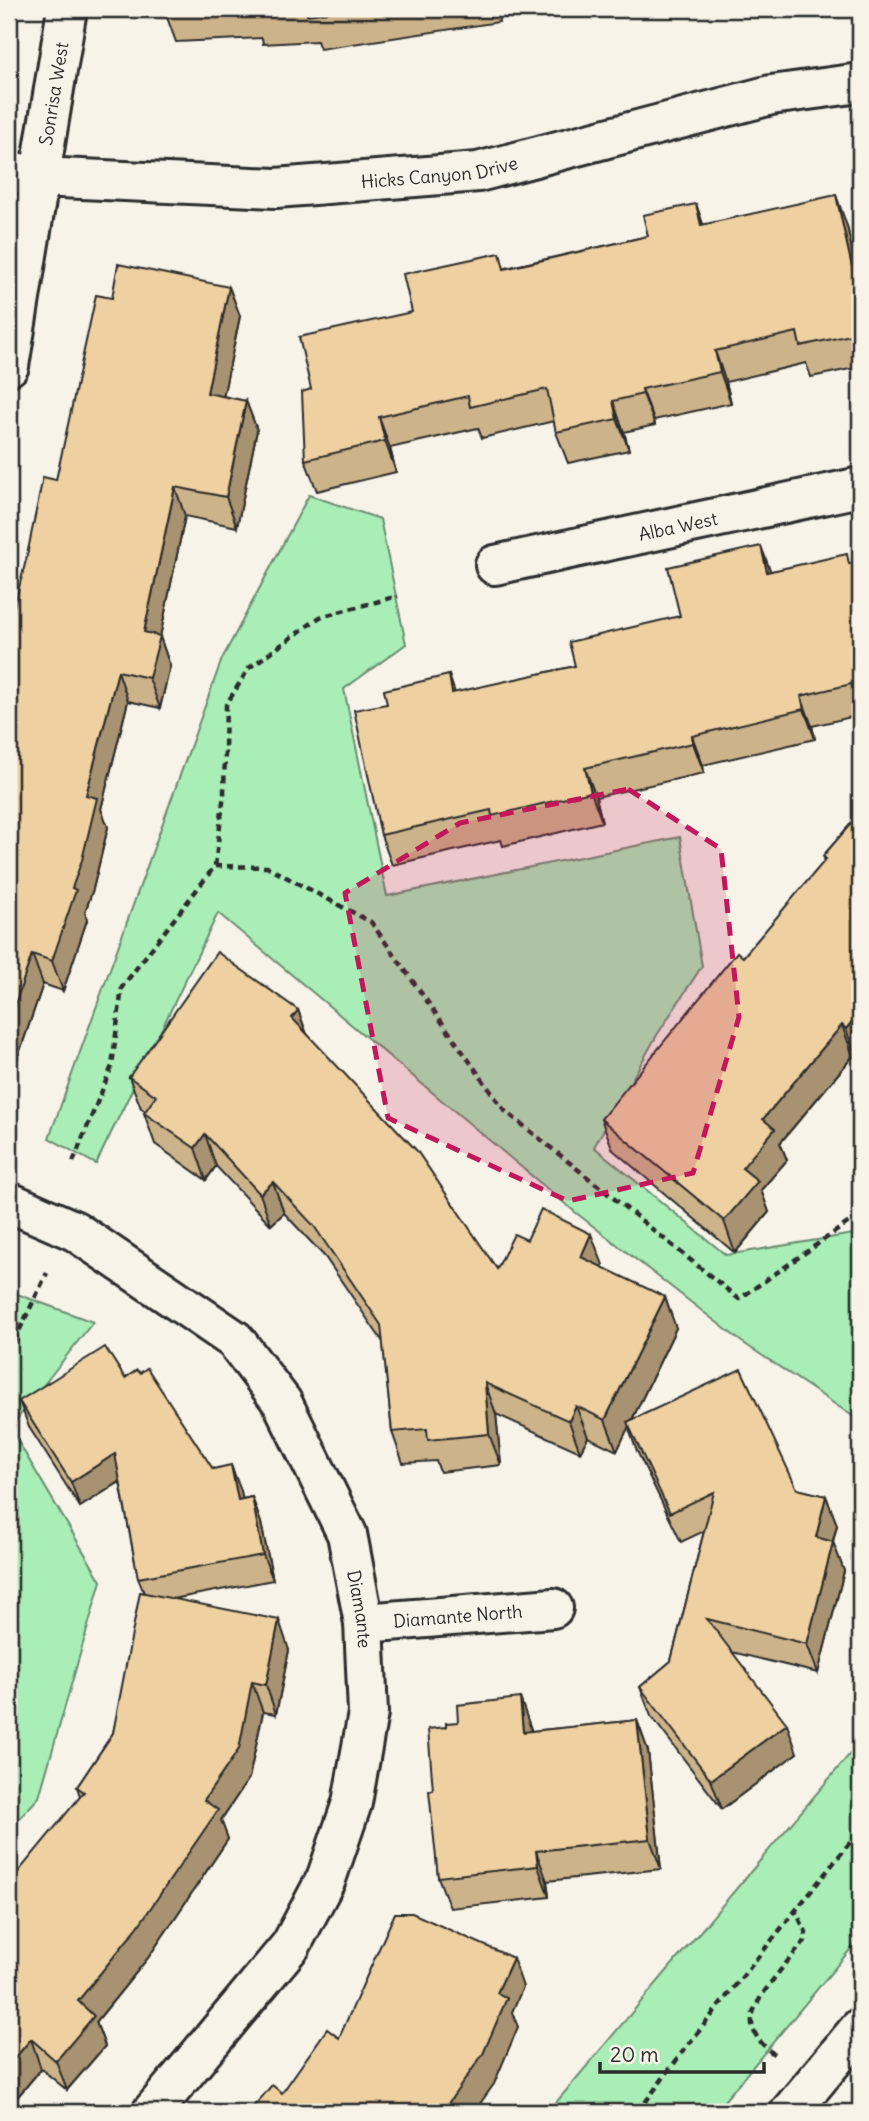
<svg xmlns="http://www.w3.org/2000/svg" width="869" height="2121" font-family="Delius,sans-serif">
  <style>
    .green { fill: #a9edb7; stroke: #6a8c71; stroke-width: 2 }
    .lines { fill: none; stroke-linecap: round; stroke-linejoin: round }
    .street-casing { stroke: #2b2b2b; stroke-width: 44 }
    .secondary-casing { stroke: #2b2b2b; stroke-width: 44 }
    .path { stroke: #2b2b2b; stroke-width: 4.5; stroke-dasharray: 7 5; stroke-linecap: butt }
    .street { stroke: #f7f3e8; stroke-width: 38 }
    .secondary { stroke: #f7f3e8; stroke-width: 38 }
    .wall { fill: #cdb38a; stroke: #2b2b2b; stroke-width: 2 }
    .shaded-wall { fill: #a79271; stroke: #2b2b2b; stroke-width: 2 }
    .building { fill: #eed0a1; stroke: #2b2b2b; stroke-width: 2 }
    .marked { fill: #c2185b; fill-opacity: 0.2; stroke: #c2185b; stroke-width: 5; stroke-dasharray: 14 9; stroke-linejoin: round }
    .labels { text-anchor: middle; dominant-baseline: central; stroke-width: 6; stroke-linejoin: round; paint-order: stroke }
    .street-label { font-size: 18px; fill: #2b2b2b; stroke: #f7f3e8 }
  </style>
  <rect width="100%" height="100%" fill="#f7f3e8"/>
  <filter id="ink" filterUnits="userSpaceOnUse"><feTurbulence type="fractalNoise" baseFrequency=".0143" numOctaves="2"/><feDisplacementMap in="SourceGraphic" scale="14" xChannelSelector="R" yChannelSelector="G"/><feConvolveMatrix kernelMatrix="1 2 1 2 8 2 1 2 1" color-interpolation-filters="sRGB"/></filter>
  <g filter="url(#ink)">
    <g class="green">
      <path d="M 309,495 L 380,519 L 406,644 L 344,689 L 387,896 L 680,837 L 702,966 L 657,1035 L 594,1147 L 726,1255 L 853,1234 L 860,1239 L 860,1421 L 742,1342 L 575,1212 L 218,913 L 96,1164 L 49,1138 L 222,659 Z"/>
      <path d="M 9,1291 L 93,1322 L 10,1428 L 101,1581 L 39,1797 L 9,1830 Z"/>
      <path d="M 860,1742 L 860,1938 L 715,2112 L 548,2112 Z"/>
    </g>
    <g class="lines">
      <defs>
        <g id="street">
          <path id="s1" d="M 9,366 L 67,9"/>
          <path id="s2" d="M 495,565 L 860,487"/>
          <path id="s3" d="M 9,1202 L 75,1231 L 235,1340 L 282,1402 L 347,1534 L 364,1623 L 368,1713 L 352,1803 L 326,1879 L 291,1945 L 152,2112"/>
          <path id="s4" d="M 364,1623 L 553,1608"/>
          <path d="M 790,2112 L 860,2028"/>
        </g>
        <g id="secondary">
          <path id="s5" d="M 9,171 L 39,177 L 276,188 L 478,172 L 771,95 L 860,83"/>
        </g>
      </defs>
      <use href="#street" class="street-casing"/>
      <use href="#secondary" class="secondary-casing"/>
      <g class="path">
        <path d="M 215,866 L 267,867 L 371,922 L 504,1110 L 739,1299 L 852,1220"/>
        <path d="M 73,1162 L 112,1066 L 122,987 L 215,866 L 224,794 L 226,705 L 249,668 L 320,617 L 398,596"/>
        <path d="M 9,1352 L 47,1273"/>
        <path d="M 774,2054 C 763,2047 750,2032 752,2018 C 753,2000 792,1956 805,1941 L 806,1932 L 795,1910"/>
        <path d="M 638,2112 L 687,2046 L 860,1830"/>
      </g>
      <use href="#street" class="street"/>
      <use href="#secondary" class="secondary"/>
    </g>
    <g class="wall">
      <path d="M 164,9 L 531,9 L 498,15 L 499,22 L 320,49 L 317,41 L 263,44 L 262,38 L 176,42 Z"/>
      <path d="M 696,204 L 703,225 L 847,226 L 860,285 L 860,367 L 811,377 L 806,363 L 726,382 L 731,403 L 654,420 L 655,425 L 624,432 L 629,450 L 568,463 L 556,432 L 554,421 L 482,438 L 478,428 L 390,448 L 396,472 L 317,491 L 305,460 L 311,389 L 412,312 L 506,268 L 648,236 Z"/>
      <path d="M 229,287 L 240,316 L 223,396 L 246,401 L 257,430 L 237,527 L 185,516 L 160,637 L 170,666 L 160,708 L 128,701 L 101,809 L 108,827 L 93,889 L 85,912 L 87,920 L 63,991 L 43,984 L 9,1083 L 56,480 L 112,298 Z"/>
      <path d="M 860,562 L 860,715 L 812,726 L 815,739 L 703,765 L 704,773 L 596,797 L 602,822 L 503,846 L 501,840 L 392,865 L 381,835 L 387,704 L 449,675 L 455,693 L 575,666 L 771,571 L 850,564 Z"/>
      <path d="M 860,813 L 860,1057 L 857,1060 L 853,1056 L 780,1143 L 787,1160 L 761,1190 L 769,1212 L 735,1253 L 613,1150 L 601,1119 L 743,957 L 825,861 L 823,856 Z"/>
      <path d="M 298,1010 L 307,1034 L 497,1269 L 527,1240 L 603,1265 L 602,1267 L 676,1328 L 632,1420 L 797,1489 L 826,1496 L 837,1525 L 833,1542 L 844,1571 L 818,1673 L 732,1652 L 797,1753 L 722,1809 L 651,1716 L 640,1687 L 671,1661 L 704,1531 L 681,1542 L 637,1451 L 628,1427 L 617,1451 L 588,1437 L 580,1452 L 496,1414 L 501,1465 L 440,1472 L 436,1461 L 403,1463 L 392,1432 L 383,1342 L 325,1257 L 284,1213 L 271,1225 L 216,1166 L 206,1180 L 155,1144 L 144,1113 L 145,1111 L 141,1108 L 129,1077 Z"/>
      <path d="M 125,1378 L 213,1469 L 241,1491 L 242,1499 L 252,1497 L 261,1523 L 273,1580 L 173,1599 L 289,1650 L 276,1714 L 263,1712 L 249,1778 L 221,1820 L 228,1839 L 148,1958 L 96,2022 L 105,2046 L 67,2090 L 41,2069 L 9,2107 L 80,1796 L 77,1787 L 113,1733 L 144,1593 L 138,1578 L 120,1482 L 80,1507 L 29,1427 L 19,1401 Z"/>
      <path d="M 520,1698 L 531,1731 L 637,1720 L 648,1751 L 661,1869 L 547,1881 L 549,1897 L 450,1908 L 438,1877 L 433,1790 L 446,1727 Z"/>
    </g>
    <g class="shaded-wall">
      <path d="M 836,195 L 847,226 L 860,285 L 860,303 Z"/>
      <path d="M 696,204 L 707,235 L 701,225 Z"/>
      <path d="M 229,287 L 240,316 L 218,422 L 207,393 Z"/>
      <path d="M 715,351 L 726,382 L 731,403 L 720,372 Z"/>
      <path d="M 642,389 L 654,420 L 655,425 L 643,394 Z"/>
      <path d="M 246,401 L 257,430 L 237,527 L 226,497 Z"/>
      <path d="M 613,401 L 624,432 L 629,450 L 617,419 Z"/>
      <path d="M 379,417 L 390,448 L 396,472 L 385,441 Z"/>
      <path d="M 175,487 L 185,516 L 160,637 L 170,666 L 160,708 L 149,678 L 144,632 Z"/>
      <path d="M 761,546 L 772,575 L 767,572 Z"/>
      <path d="M 118,671 L 128,701 L 101,809 L 108,827 L 93,889 L 85,912 L 87,920 L 63,991 L 52,961 L 72,888 L 86,795 Z"/>
      <path d="M 801,696 L 812,726 L 815,739 L 804,709 Z"/>
      <path d="M 692,736 L 703,765 L 704,773 L 693,743 Z"/>
      <path d="M 585,768 L 596,797 L 602,822 L 591,792 Z"/>
      <path d="M 32,954 L 43,984 L 9,1083 L 9,1022 Z"/>
      <path d="M 298,1010 L 309,1041 L 292,1018 Z"/>
      <path d="M 860,1012 L 860,1057 L 857,1060 L 846,1029 Z"/>
      <path d="M 842,1025 L 853,1056 L 780,1143 L 787,1160 L 761,1190 L 769,1212 L 735,1253 L 724,1221 L 742,1168 L 763,1119 Z"/>
      <path d="M 205,1134 L 216,1166 L 206,1180 L 195,1148 Z"/>
      <path d="M 273,1182 L 284,1213 L 271,1225 L 260,1194 Z"/>
      <path d="M 591,1234 L 603,1265 L 592,1288 L 581,1257 Z"/>
      <path d="M 665,1297 L 676,1328 L 617,1451 L 605,1420 Z"/>
      <path d="M 485,1383 L 496,1414 L 501,1465 L 489,1434 Z"/>
      <path d="M 576,1406 L 588,1437 L 580,1452 L 569,1421 Z"/>
      <path d="M 115,1454 L 124,1479 L 80,1507 L 71,1482 Z"/>
      <path d="M 231,1465 L 241,1491 L 247,1525 L 238,1500 Z"/>
      <path d="M 826,1496 L 837,1525 L 826,1566 L 816,1537 Z"/>
      <path d="M 252,1497 L 261,1523 L 273,1580 L 263,1555 Z"/>
      <path d="M 833,1542 L 844,1571 L 818,1673 L 807,1644 Z"/>
      <path d="M 279,1620 L 289,1650 L 276,1714 L 266,1685 Z"/>
      <path d="M 252,1682 L 263,1712 L 249,1778 L 221,1820 L 228,1839 L 148,1958 L 96,2022 L 105,2046 L 67,2090 L 56,2061 L 78,2001 L 204,1800 Z"/>
      <path d="M 520,1698 L 531,1729 L 535,1763 L 523,1732 Z"/>
      <path d="M 637,1720 L 648,1751 L 661,1869 L 650,1839 Z"/>
      <path d="M 787,1724 L 797,1753 L 722,1809 L 711,1780 Z"/>
      <path d="M 536,1851 L 547,1881 L 549,1897 L 538,1866 Z"/>
      <path d="M 513,1958 L 523,1987 L 512,2012 L 518,2027 L 494,2084 L 474,2112 L 442,2112 Z"/>
      <path d="M 31,2039 L 41,2069 L 9,2107 L 9,2065 Z"/>
    </g>
    <g class="building">
      <path d="M 307,9 L 348,9 L 307,15 Z"/>
      <path d="M 836,195 L 860,303 L 860,333 L 800,346 L 797,332 L 715,351 L 720,372 L 642,389 L 643,394 L 613,401 L 617,419 L 556,432 L 547,389 L 470,407 L 468,396 L 379,417 L 385,441 L 305,460 L 302,392 L 311,389 L 299,337 L 412,312 L 403,274 L 500,253 L 504,269 L 648,236 L 643,215 L 696,204 L 701,225 Z"/>
      <path d="M 118,264 L 229,287 L 207,393 L 246,401 L 226,497 L 175,487 L 144,632 L 160,636 L 149,678 L 118,671 L 86,795 L 97,798 L 82,860 L 72,888 L 76,890 L 52,961 L 32,954 L 9,1022 L 9,627 L 26,560 L 43,477 L 56,480 L 96,295 L 112,298 Z"/>
      <path d="M 761,546 L 767,572 L 847,554 L 849,564 L 860,562 L 860,682 L 801,696 L 804,709 L 692,736 L 693,743 L 585,768 L 591,792 L 492,816 L 491,810 L 381,835 L 354,710 L 387,704 L 384,690 L 449,675 L 452,693 L 575,666 L 569,642 L 680,616 L 668,567 Z"/>
      <path d="M 860,813 L 860,1012 L 846,1029 L 842,1025 L 763,1119 L 775,1129 L 742,1168 L 758,1181 L 724,1221 L 601,1119 L 737,952 L 743,957 L 826,859 L 823,856 Z"/>
      <path d="M 217,952 L 298,1010 L 292,1018 L 417,1151 L 497,1269 L 514,1234 L 527,1240 L 541,1209 L 591,1234 L 581,1257 L 665,1297 L 605,1420 L 576,1406 L 569,1421 L 485,1383 L 489,1434 L 428,1440 L 427,1429 L 392,1432 L 381,1325 L 314,1226 L 273,1182 L 260,1194 L 205,1134 L 195,1148 L 144,1113 L 156,1096 L 129,1077 Z"/>
      <path d="M 105,1347 L 125,1378 L 137,1370 L 140,1373 L 147,1368 L 213,1469 L 231,1465 L 238,1500 L 252,1497 L 263,1555 L 138,1578 L 115,1454 L 71,1482 L 19,1401 Z"/>
      <path d="M 741,1369 L 797,1489 L 826,1496 L 816,1537 L 833,1542 L 807,1644 L 707,1619 L 787,1724 L 711,1780 L 640,1687 L 671,1661 L 714,1492 L 670,1513 L 627,1422 Z"/>
      <path d="M 140,1592 L 279,1620 L 266,1685 L 252,1682 L 239,1749 L 204,1800 L 218,1810 L 137,1928 L 78,2001 L 94,2016 L 56,2061 L 31,2039 L 9,2065 L 9,1883 L 84,1792 L 77,1787 L 113,1733 Z"/>
      <path d="M 520,1698 L 523,1732 L 637,1720 L 650,1839 L 536,1851 L 538,1866 L 438,1877 L 429,1791 L 433,1790 L 428,1729 L 446,1727 L 446,1723 L 458,1722 L 457,1705 Z"/>
      <path d="M 395,1913 L 412,1913 L 513,1958 L 497,1993 L 507,1998 L 483,2054 L 442,2112 L 249,2112 L 272,2085 L 282,2093 L 327,2029 L 339,2038 Z"/>
    </g>
  </g>
  <path class="marked" d="M 628,789 L 721,849 L 739,1017 L 693,1173 L 568,1201 L 388,1118 L 345,893 L 460,823 Z"/>
  <g class="labels">
    <g class="street-label">
      <text stroke="none"><textPath href="#s1" startOffset="276">Sonrisa West</textPath></text>
      <text stroke="none"><textPath href="#s5" startOffset="432">Hicks Canyon Drive</textPath></text>
      <text stroke="none"><textPath href="#s2" startOffset="187">Alba West</textPath></text>
      <text stroke="none"><textPath href="#s3" startOffset="567">Diamante</textPath></text>
      <text stroke="none"><textPath href="#s4" startOffset="94">Diamante North</textPath></text>
    </g>
  </g>
  <rect width="869" height="2121" fill="none" stroke="#f7f3e8" stroke-width="35"/>
  <rect x="18" y="18" width="834" height="2086" fill="none" stroke="#2b2b2b" stroke-width="2.5" filter="url(#ink)"/>
  <path d="M600 2062v10h164v-10" fill="none" stroke="#2b2b2b" stroke-width="3.5"/>
  <text x="610" y="2062" font-size="21" fill="#2b2b2b" stroke="#f7f3e8" stroke-width="5" paint-order="stroke">20 m</text>
</svg>
